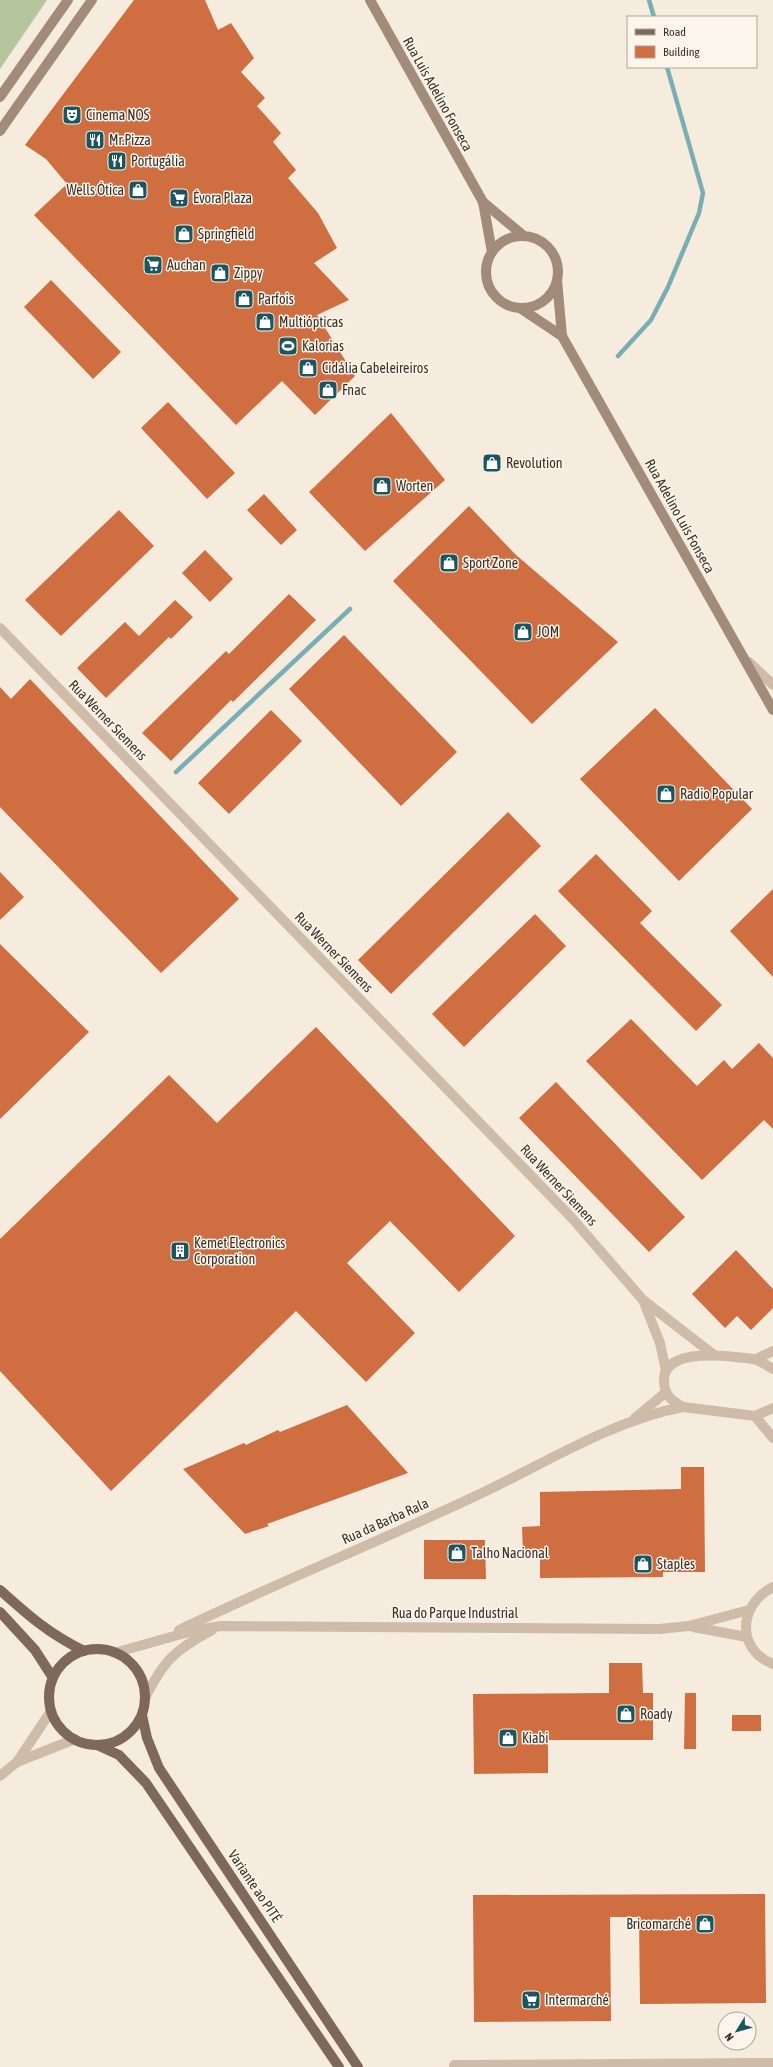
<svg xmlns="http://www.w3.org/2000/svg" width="773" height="2067" font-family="'Asap Condensed',sans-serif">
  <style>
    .green { fill: #b5c59c }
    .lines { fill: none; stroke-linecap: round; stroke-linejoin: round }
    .stream { stroke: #7aaeb4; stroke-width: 4.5 }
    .building { fill: #cf6e41 }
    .street { stroke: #cebca8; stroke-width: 10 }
    .secondary { stroke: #a28b79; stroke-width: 10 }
    .primary { stroke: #7e6859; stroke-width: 10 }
    .labels { text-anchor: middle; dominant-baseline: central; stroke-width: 3; stroke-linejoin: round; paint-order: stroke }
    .street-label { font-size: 14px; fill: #3b3029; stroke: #fbf5eb }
    .poi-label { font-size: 14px; fill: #3b3029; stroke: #fbf5eb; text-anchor: start }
  </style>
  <rect width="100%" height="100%" fill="#f5ecde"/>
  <path class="green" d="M 0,0 L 47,0 L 0,69 Z"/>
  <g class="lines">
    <g class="stream">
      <path d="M 649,0 L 654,17"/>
      <path d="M 618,356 L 651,320 L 668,287 L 699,213 L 703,193 L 667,67"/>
      <path d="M 176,772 L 350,609"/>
    </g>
  </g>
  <g class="building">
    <path d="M 134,0 L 205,0 L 218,30 L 231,23 L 254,58 L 241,72 L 265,98 L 257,106 L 281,133 L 273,142 L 296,170 L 288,178 L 318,213 L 337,248 L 314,263 L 349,300 L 317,315 L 355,376 L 315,415 L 282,381 L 236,425 L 34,215 L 67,184 L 46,159 L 25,145 Z"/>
    <path d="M 51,280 L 121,352 L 93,379 L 24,307 Z"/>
    <path d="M 168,402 L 235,473 L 207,499 L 141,428 Z"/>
    <path d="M 391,413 L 445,480 L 365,551 L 309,492 Z"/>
    <path d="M 264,494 L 297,530 L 281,545 L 247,510 Z"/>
    <path d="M 469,506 L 516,555 L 618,642 L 532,724 L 393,581 Z"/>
    <path d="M 119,510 L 154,546 L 61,636 L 25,600 Z"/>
    <path d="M 205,550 L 233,579 L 210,602 L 182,573 Z"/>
    <path d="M 289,594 L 316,620 L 233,702 L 231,700 L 171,761 L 142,733 L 226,651 L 229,654 Z"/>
    <path d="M 175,600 L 193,617 L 171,639 L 169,637 L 106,698 L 77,668 L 125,622 L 139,636 Z"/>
    <path d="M 344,635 L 457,752 L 401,806 L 289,689 Z"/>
    <path d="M 30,679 L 239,899 L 161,973 L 0,807 L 0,687 L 11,699 Z"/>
    <path d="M 655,708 L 752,809 L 679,881 L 580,779 Z"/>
    <path d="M 271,710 L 302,741 L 229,814 L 198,783 Z"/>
    <path d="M 508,812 L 541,846 L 391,994 L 358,960 Z"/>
    <path d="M 596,854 L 652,911 L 640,923 L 722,1005 L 696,1031 L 558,891 Z"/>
    <path d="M 0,872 L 24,897 L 0,920 Z"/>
    <path d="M 773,889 L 773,977 L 730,931 Z"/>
    <path d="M 535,914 L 566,946 L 464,1047 L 432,1014 Z"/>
    <path d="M 0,944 L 89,1032 L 0,1119 Z"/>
    <path d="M 631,1019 L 697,1086 L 724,1060 L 732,1069 L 759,1043 L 773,1058 L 773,1129 L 764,1120 L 702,1180 L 586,1061 Z"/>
    <path d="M 316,1027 L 515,1236 L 459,1292 L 390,1221 L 347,1263 L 415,1333 L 366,1382 L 296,1311 L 111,1491 L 0,1371 L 0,1239 L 169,1075 L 217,1123 Z"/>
    <path d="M 556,1082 L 685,1217 L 649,1252 L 519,1118 Z"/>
    <path d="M 736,1250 L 773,1289 L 773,1308 L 751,1330 L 737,1316 L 725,1328 L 692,1294 Z"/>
    <path d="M 347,1405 L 408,1473 L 267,1524 L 269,1526 L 245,1534 L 183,1469 L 244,1443 L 246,1445 L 278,1430 L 280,1432 Z"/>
    <path d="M 681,1467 L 704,1467 L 705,1572 L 663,1572 L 663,1577 L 540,1578 L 540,1552 L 523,1553 L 522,1527 L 540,1526 L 540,1492 L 681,1489 Z"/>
    <path d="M 424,1540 L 485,1540 L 486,1579 L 424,1579 Z"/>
    <path d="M 609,1663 L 642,1663 L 643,1693 L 653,1693 L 653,1740 L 548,1740 L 548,1773 L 474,1774 L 473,1694 L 609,1693 Z"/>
    <path d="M 685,1693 L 696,1693 L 696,1749 L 684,1749 Z"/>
    <rect x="732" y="1715" width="29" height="16"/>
    <path d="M 765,1894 L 766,2003 L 640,2004 L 639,1917 L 610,1917 L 611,2021 L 474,2022 L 473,1895 Z"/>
  </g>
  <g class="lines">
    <g class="street">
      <path d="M 0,628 L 571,1217 L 643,1300 L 714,1355"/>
      <path d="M 749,662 L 773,685"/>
      <path d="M 643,1300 L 660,1343 L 666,1371"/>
      <path d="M 756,1359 L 773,1351"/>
      <path d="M 773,1369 C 768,1366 762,1362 757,1360 C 751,1358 742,1358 735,1357 C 715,1355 662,1350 664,1382 C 665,1396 672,1401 683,1407 L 755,1416 L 773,1408"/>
      <path d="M 755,1416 L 773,1438"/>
      <path d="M 635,1418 L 665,1393"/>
      <path d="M 773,1587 C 739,1604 735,1649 773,1664"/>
      <path d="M 693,1627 L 747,1637"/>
      <path d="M 179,1630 C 279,1582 383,1540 484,1492 C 547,1462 614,1420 683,1407"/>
      <path d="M 114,1653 L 196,1630 L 221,1626 L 659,1629 L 689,1626 L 749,1610"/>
      <path d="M 145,1698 C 164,1660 175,1650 212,1630"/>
      <path d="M 17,1762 L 75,1739"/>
      <path d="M 0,1776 L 17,1762 L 51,1711"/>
      <path d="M 454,2065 L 773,2063"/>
    </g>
    <g class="secondary">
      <path d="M 370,0 L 483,202 L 492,252"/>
      <path d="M 0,97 L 68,0"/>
      <path d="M 0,131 L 92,0"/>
      <path d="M 483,202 L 524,236"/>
      <circle cx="522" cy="272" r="36"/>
      <path d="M 557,280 L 562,336 L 773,710"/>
      <path d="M 520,308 L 562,336"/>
    </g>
    <g class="primary">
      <path d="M 0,1590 C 29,1616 48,1633 84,1651"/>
      <path d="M 0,1612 L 35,1650 L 53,1678"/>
      <circle cx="97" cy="1697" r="48"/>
      <path d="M 142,1715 L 147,1738 L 159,1768 L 358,2067"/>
      <path d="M 97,1745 L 119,1755 L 146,1783 L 339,2067"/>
    </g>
  </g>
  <defs>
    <symbol id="theatre-square" viewBox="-11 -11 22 22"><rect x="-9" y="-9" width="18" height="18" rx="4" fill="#1b5660" stroke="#fbf5eb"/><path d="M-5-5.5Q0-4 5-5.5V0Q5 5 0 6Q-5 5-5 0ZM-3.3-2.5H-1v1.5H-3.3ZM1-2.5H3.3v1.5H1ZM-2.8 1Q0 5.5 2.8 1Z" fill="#fff"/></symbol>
    <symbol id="restaurant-square" viewBox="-11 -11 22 22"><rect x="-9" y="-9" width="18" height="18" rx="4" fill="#1b5660" stroke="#fbf5eb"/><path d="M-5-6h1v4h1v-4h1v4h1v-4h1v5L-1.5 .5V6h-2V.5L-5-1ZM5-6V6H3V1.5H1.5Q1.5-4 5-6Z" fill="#fff"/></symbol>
    <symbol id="shop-square" viewBox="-11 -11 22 22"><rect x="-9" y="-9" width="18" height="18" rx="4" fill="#1b5660" stroke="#fbf5eb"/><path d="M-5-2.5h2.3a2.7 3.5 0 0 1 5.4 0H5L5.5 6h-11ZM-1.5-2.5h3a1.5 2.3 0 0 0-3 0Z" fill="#fff"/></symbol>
    <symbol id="supermarket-square" viewBox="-11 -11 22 22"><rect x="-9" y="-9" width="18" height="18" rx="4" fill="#1b5660" stroke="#fbf5eb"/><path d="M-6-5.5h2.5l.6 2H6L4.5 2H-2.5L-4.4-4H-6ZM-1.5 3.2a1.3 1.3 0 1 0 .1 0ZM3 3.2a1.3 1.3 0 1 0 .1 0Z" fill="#fff"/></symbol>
    <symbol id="stadium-square" viewBox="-11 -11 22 22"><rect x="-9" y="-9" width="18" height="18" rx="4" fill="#1b5660" stroke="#fbf5eb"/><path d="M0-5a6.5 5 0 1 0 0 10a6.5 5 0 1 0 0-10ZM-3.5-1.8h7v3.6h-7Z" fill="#fff"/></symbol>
    <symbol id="building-square" viewBox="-11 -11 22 22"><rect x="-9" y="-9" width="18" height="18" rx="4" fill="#1b5660" stroke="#fbf5eb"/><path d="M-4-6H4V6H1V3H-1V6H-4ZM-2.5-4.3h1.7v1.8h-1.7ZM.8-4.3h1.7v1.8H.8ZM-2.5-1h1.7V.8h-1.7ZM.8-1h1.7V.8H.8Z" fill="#fff"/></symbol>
  </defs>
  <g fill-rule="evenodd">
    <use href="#theatre-square" x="61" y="104" width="22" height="22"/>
    <use href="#restaurant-square" x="84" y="129" width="22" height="22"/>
    <use href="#restaurant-square" x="106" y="150" width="22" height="22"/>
    <use href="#shop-square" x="127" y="179" width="22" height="22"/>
    <use href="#supermarket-square" x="168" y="187" width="22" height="22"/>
    <use href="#shop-square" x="173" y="223" width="22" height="22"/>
    <use href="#supermarket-square" x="142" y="254" width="22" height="22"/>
    <use href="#shop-square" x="209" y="262" width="22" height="22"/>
    <use href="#shop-square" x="233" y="288" width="22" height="22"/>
    <use href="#shop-square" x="254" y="311" width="22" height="22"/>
    <use href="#stadium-square" x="277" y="335" width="22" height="22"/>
    <use href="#shop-square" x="297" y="357" width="22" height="22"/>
    <use href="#shop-square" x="317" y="379" width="22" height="22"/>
    <use href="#shop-square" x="481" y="452" width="22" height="22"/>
    <use href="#shop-square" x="371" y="475" width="22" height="22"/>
    <use href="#shop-square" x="438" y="552" width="22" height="22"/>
    <use href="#shop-square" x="512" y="621" width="22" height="22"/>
    <use href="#shop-square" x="655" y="783" width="22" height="22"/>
    <use href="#building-square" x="169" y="1240" width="22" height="22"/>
    <use href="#shop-square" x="446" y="1542" width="22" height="22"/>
    <use href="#shop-square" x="632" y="1553" width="22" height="22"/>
    <use href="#shop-square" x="615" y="1703" width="22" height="22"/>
    <use href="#shop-square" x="497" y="1727" width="22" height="22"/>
    <use href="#shop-square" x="694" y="1913" width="22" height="22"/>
    <use href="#supermarket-square" x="520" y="1989" width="22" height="22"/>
  </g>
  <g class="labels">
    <g class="street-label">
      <text transform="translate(438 94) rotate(61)">Rua Luís Adelino Fonseca</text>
      <text transform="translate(680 516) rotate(61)">Rua Adelino Luís Fonseca</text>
      <text transform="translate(108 720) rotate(46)">Rua Werner Siemens</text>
      <text transform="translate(334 952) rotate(46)">Rua Werner Siemens</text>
      <text transform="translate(559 1185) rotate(47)">Rua Werner Siemens</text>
      <text transform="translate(385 1521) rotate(-24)">Rua da Barba Rala</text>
      <text x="455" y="1613">Rua do Parque Industrial</text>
      <text transform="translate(255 1886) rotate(56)">Variante ao PITÉ</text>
    </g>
    <g class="poi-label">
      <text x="86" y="115">Cinema NOS</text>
      <text x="109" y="140">Mr.Pizza</text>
      <text x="131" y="161">Portugália</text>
      <text x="124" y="190" text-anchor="end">Wells Ótica</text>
      <text x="193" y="198">Évora Plaza</text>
      <text x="198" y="234">Springfield</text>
      <text x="167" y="265">Auchan</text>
      <text x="234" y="273">Zippy</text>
      <text x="258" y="299">Parfois</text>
      <text x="279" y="322">Multiópticas</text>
      <text x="302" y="346">Kalorias</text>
      <text x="322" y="368">Cidália Cabeleireiros</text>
      <text x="342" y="390">Fnac</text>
      <text x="506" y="463">Revolution</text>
      <text x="396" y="486">Worten</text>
      <text x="463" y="563">Sport Zone</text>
      <text x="537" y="632">JOM</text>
      <text x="680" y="794">Radio Popular</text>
      <text x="194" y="1243">Kemet Electronics<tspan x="194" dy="16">Corporation</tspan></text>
      <text x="471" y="1553">Talho Nacional</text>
      <text x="657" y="1564">Staples</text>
      <text x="640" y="1714">Roady</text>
      <text x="522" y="1738">Kiabi</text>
      <text x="691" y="1924" text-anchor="end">Bricomarché</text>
      <text x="545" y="2000">Intermarché</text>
    </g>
  </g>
  <rect x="627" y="16" width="130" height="52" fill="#fbf5eb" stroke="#aea69d"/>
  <rect x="635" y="29" width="20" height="6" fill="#7e6859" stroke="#aea69d"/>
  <text x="663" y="36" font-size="12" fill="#3b3029">Road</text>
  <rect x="635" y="46" width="20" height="12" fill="#cf6e41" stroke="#aea69d"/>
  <text x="663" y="56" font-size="12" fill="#3b3029">Building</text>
  <g transform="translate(737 2031) rotate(233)"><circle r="19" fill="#fbf5eb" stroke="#aea69d"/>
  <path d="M0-3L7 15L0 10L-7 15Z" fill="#1b5660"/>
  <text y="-6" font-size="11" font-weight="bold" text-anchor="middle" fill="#3b3029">N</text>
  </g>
</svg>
